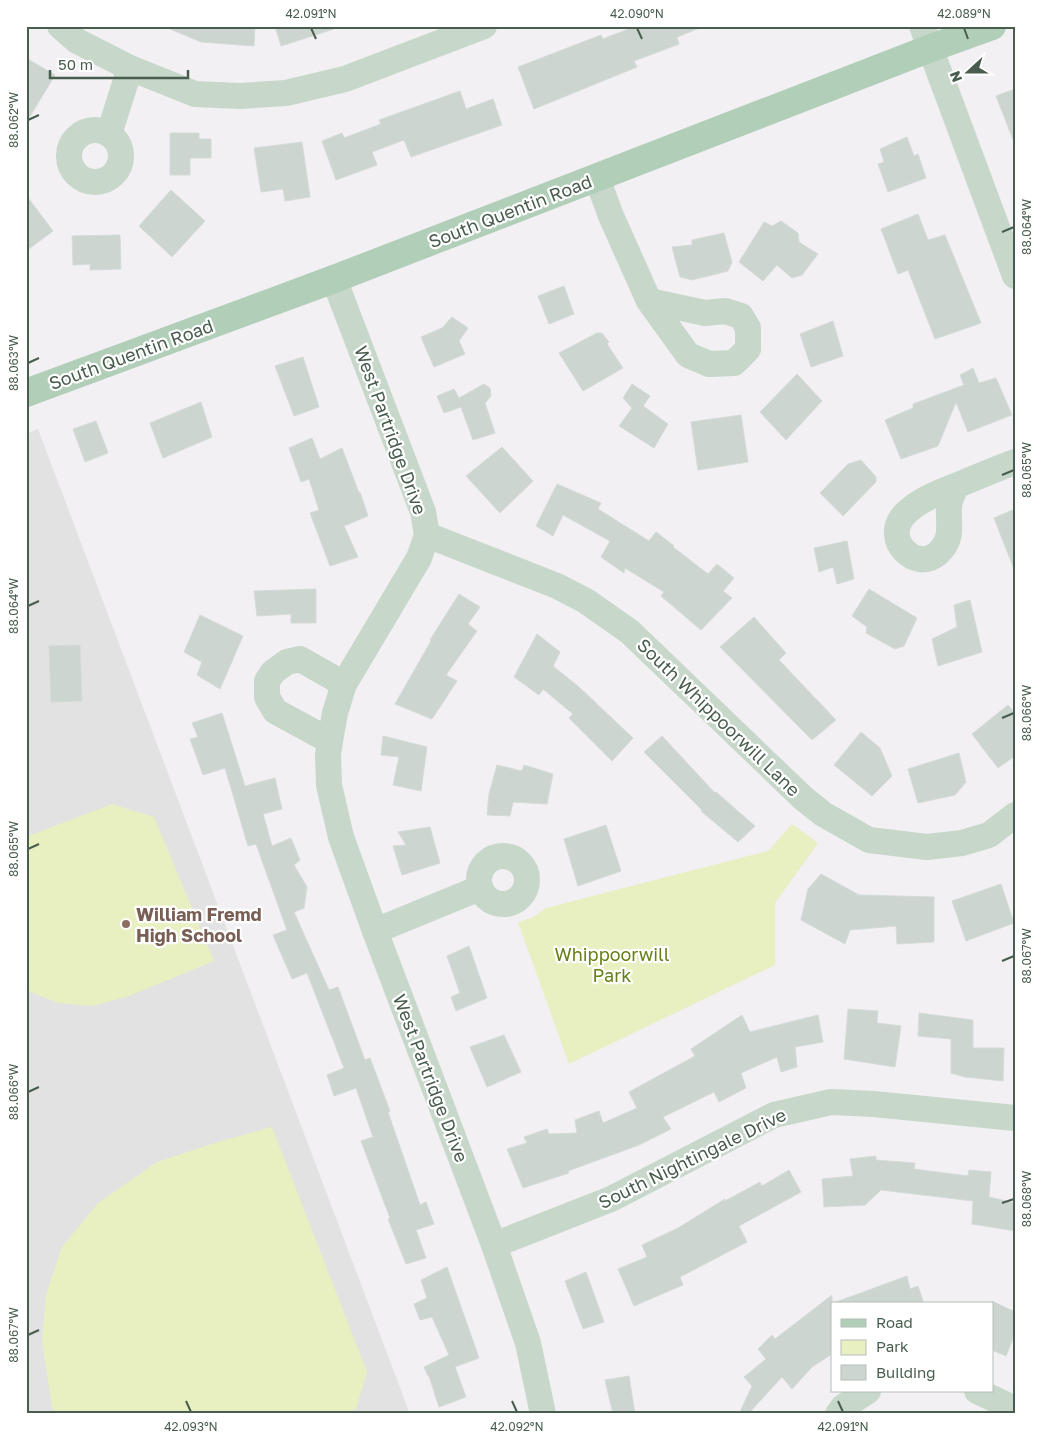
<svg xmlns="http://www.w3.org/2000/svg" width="1041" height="1440" font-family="'Golos Text',sans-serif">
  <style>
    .education { fill: #e3e2e3 }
    .green { fill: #e8efc0 }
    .building { fill: #cdd5d0; stroke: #d4dbd8 }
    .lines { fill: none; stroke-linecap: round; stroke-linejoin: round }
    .minor { stroke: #c7d7ca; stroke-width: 26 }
    .major { stroke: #b1ceb8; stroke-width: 28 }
    .ticks { fill: none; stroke: #485d4d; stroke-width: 2 }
    .education-dot { fill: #8d6e63; stroke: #fff; stroke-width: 2 }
    .labels { text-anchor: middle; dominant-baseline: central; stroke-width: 4.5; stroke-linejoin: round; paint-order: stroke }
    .street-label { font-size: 18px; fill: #485d4d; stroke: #fff }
    .education-label { font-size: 18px; font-weight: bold; fill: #785e54; stroke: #fff; text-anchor: start }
    .park-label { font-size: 18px; fill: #657f19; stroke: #fff }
    .neatline { fill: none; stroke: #485d4d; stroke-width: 2 }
    .ticks-label { font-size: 12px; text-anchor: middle; fill: #485d4d }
  </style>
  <rect width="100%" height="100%" fill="#f2f0f3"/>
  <path class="education" d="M 38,429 L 410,1414 L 26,1414 L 26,434 Z"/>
  <g class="green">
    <path d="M 112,804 L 154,817 L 214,961 L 129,996 L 93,1006 L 58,1003 L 26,990 L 26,837 Z"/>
    <path d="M 792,824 L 818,843 L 775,903 L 775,965 L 569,1064 L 518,922 L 532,918 L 546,908 L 768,851 Z"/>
    <path d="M 272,1127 L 367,1372 L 356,1409 L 343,1414 L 55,1414 L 52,1407 L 42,1341 L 46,1295 L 62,1247 L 98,1203 L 157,1162 L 218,1142 Z"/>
  </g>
  <g class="building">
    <path d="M 163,26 L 255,26 L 254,46 L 201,42 Z"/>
    <path d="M 275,26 L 333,26 L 334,29 L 281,46 Z"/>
    <path d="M 636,26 L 702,27 L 677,37 L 679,44 L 634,61 L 637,67 L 534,109 L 518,67 L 601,35 L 603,39 Z"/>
    <path d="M 26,58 L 55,75 L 26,123 Z"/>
    <path d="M 1015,89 L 1015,142 L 1014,142 L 996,96 Z"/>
    <path d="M 460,91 L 466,109 L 493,99 L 502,125 L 411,157 L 404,140 L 372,152 L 377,165 L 336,180 L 322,141 L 342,133 L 344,138 L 381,124 L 379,120 Z"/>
    <path d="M 170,133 L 199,133 L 199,139 L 211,139 L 211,158 L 190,158 L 190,175 L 170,175 Z"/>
    <path d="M 907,137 L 914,156 L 918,154 L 926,178 L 888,192 L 878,164 L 884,162 L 880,149 Z"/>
    <path d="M 302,142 L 310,197 L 285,201 L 283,189 L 261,192 L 254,148 Z"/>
    <path d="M 171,190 L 205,221 L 172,257 L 139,226 Z"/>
    <path d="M 26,195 L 53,231 L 26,251 Z"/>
    <path d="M 918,214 L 928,240 L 945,235 L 981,323 L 935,339 L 908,270 L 898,274 L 881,229 Z"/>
    <path d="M 781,221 L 798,233 L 799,242 L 818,254 L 802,275 L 792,278 L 777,265 L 763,281 L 739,262 L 764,222 L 772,226 Z"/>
    <path d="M 724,233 L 732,262 L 728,271 L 692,280 L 680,277 L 672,247 L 692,245 L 692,240 Z"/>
    <path d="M 120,235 L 121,269 L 90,270 L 90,264 L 73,265 L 72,236 Z"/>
    <path d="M 564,286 L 574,314 L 549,324 L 538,296 Z"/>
    <path d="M 452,317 L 468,328 L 459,341 L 465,354 L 434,367 L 421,337 L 442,328 Z"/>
    <path d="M 833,321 L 843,356 L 811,367 L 800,334 Z"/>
    <path d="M 597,333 L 602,333 L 609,342 L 607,344 L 623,368 L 583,391 L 559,353 Z"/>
    <path d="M 303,357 L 319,407 L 294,416 L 275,366 Z"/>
    <path d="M 973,368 L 979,383 L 996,378 L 1012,415 L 968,432 L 956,402 L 938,446 L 901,459 L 885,420 L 913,408 L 913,404 L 964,385 L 960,375 Z"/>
    <path d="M 797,374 L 822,401 L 786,440 L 760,412 Z"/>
    <path d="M 484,384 L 490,388 L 491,396 L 485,403 L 495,433 L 473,440 L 461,407 L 444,413 L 437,396 L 454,389 L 459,398 Z"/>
    <path d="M 632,384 L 650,396 L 643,406 L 668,424 L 654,448 L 619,426 L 632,408 L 623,398 Z"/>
    <path d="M 201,402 L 212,437 L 163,458 L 150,423 Z"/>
    <path d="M 741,415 L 748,462 L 698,470 L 691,422 Z"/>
    <path d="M 96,421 L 108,453 L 85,462 L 73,429 Z"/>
    <path d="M 312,438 L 320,459 L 342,448 L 359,493 L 360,492 L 368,516 L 344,526 L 358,557 L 330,566 L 310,513 L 319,510 L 309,479 L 301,482 L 289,448 Z"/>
    <path d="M 502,447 L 533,481 L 500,513 L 466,476 Z"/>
    <path d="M 861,460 L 876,477 L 876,482 L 843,516 L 820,493 L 848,464 Z"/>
    <path d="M 557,484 L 601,503 L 598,509 L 649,541 L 656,532 L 674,546 L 673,547 L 708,574 L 717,564 L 734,578 L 723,591 L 732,598 L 701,630 L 661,596 L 664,592 L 625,568 L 624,573 L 601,557 L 610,541 L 563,515 L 553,536 L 536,526 Z"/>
    <path d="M 1015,509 L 1015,568 L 1014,569 L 994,518 Z"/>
    <path d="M 847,541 L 854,579 L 837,584 L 833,567 L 819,572 L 814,548 Z"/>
    <path d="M 316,589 L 316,623 L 291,623 L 291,614 L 257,616 L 254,591 Z"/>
    <path d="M 869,589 L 917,618 L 904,646 L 895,649 L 866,633 L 867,627 L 852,616 Z"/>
    <path d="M 459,594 L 480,607 L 468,624 L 477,631 L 446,675 L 457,681 L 432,719 L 395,704 L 431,641 L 430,640 Z"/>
    <path d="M 970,600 L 982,652 L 938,666 L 932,639 L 957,627 L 954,605 Z"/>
    <path d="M 200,615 L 243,636 L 220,689 L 197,675 L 202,662 L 184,652 Z"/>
    <path d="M 754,617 L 786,653 L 779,660 L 836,720 L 812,740 L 720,647 Z"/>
    <path d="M 537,634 L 560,652 L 553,666 L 579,687 L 633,738 L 612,761 L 569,718 L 573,714 L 543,689 L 539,695 L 514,677 Z"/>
    <path d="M 80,645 L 82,701 L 51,702 L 49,646 Z"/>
    <path d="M 1008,705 L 1015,713 L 1015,756 L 998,768 L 972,734 Z"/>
    <path d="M 222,713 L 245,786 L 275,778 L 282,809 L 263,814 L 272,846 L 291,838 L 300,860 L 294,865 L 307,887 L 304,908 L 294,912 L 329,990 L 338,987 L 365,1060 L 370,1058 L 390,1111 L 388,1112 L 420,1205 L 426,1202 L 434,1224 L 416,1230 L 426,1258 L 406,1264 L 388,1219 L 390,1218 L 361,1141 L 373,1137 L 356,1088 L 334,1096 L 327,1075 L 344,1068 L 307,973 L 292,979 L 273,935 L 287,930 L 256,844 L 248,846 L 225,768 L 203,775 L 190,739 L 198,737 L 192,723 Z"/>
    <path d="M 861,732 L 880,748 L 892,776 L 872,796 L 834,765 Z"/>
    <path d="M 383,736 L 427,747 L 421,791 L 393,785 L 399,757 L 381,755 Z"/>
    <path d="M 662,736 L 715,793 L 716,792 L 755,826 L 738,842 L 701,811 L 702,810 L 644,752 Z"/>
    <path d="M 959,753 L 966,782 L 955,795 L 918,803 L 908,769 Z"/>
    <path d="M 497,765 L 522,771 L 524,765 L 553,774 L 547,804 L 513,802 L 510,816 L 487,815 L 489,794 Z"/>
    <path d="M 606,825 L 621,871 L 578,886 L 564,839 Z"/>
    <path d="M 430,827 L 440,863 L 402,875 L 393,846 L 406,845 L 398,832 Z"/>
    <path d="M 821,874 L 859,895 L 934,897 L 934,942 L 897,944 L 896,926 L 850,930 L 845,944 L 801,920 L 808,889 Z"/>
    <path d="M 1001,884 L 1014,923 L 966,941 L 952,901 Z"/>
    <path d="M 469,946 L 487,998 L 456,1011 L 451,997 L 460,993 L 447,956 Z"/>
    <path d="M 848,1009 L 878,1011 L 877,1023 L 901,1026 L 895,1067 L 844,1059 Z"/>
    <path d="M 919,1013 L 973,1020 L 973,1048 L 1004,1048 L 1003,1081 L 965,1077 L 951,1073 L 951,1039 L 918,1036 Z"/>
    <path d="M 742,1015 L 750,1032 L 818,1015 L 823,1042 L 795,1047 L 797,1067 L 781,1072 L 777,1057 L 741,1073 L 746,1088 L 719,1102 L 714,1092 L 663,1117 L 671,1129 L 639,1145 L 568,1171 L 569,1173 L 523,1188 L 507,1149 L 527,1143 L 524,1137 L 547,1129 L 549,1134 L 577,1133 L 575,1120 L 599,1111 L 603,1123 L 637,1108 L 629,1092 L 695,1056 L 691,1049 Z"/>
    <path d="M 504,1035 L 521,1072 L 487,1087 L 470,1047 Z"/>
    <path d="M 876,1156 L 876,1160 L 915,1163 L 914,1169 L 968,1176 L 969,1170 L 991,1172 L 989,1197 L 1015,1203 L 1015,1231 L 972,1224 L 973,1201 L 881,1190 L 865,1205 L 824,1207 L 822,1179 L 853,1176 L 850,1159 Z"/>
    <path d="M 789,1170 L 801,1192 L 739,1226 L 747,1242 L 680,1277 L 683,1285 L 634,1306 L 618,1269 L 647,1257 L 642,1245 L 678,1228 L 725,1199 L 725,1201 L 760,1182 L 762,1186 Z"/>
    <path d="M 447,1267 L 479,1358 L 455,1367 L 466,1397 L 439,1407 L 429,1376 L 428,1376 L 424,1367 L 449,1355 L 432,1317 L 420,1320 L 414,1304 L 427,1298 L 421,1280 Z"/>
    <path d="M 586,1272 L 604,1322 L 583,1329 L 565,1281 Z"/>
    <path d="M 907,1276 L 910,1289 L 918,1286 L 924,1304 L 837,1304 L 836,1302 Z"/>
    <path d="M 832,1295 L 832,1354 L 812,1367 L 792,1389 L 782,1377 L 748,1414 L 739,1414 L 752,1386 L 744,1377 L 766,1359 L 758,1349 L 772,1335 L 775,1339 Z"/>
    <path d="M 992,1301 L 1015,1312 L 1015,1333 L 1006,1356 L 992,1350 Z"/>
    <path d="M 629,1376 L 635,1414 L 613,1414 L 605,1380 Z"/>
  </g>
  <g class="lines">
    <g class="minor">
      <path d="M 60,26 L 77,41 L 130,68 L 195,94 L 240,96 L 286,93 L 345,79 L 484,26"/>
      <path d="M 922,26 L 1015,276"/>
      <circle cx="95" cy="156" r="26"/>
      <path d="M 109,134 L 130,68"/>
      <path d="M 597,178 L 611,216 L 649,301 L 688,355 L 709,364 L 734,363 L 748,349 L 748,328 L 741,316 L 725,311 L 705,313 L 649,301"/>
      <path d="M 334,279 L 423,512 L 427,535 L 419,558 L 344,684 L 335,713 L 330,741 L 328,755 L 329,785 L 341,837 L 375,931 L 494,1245 L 528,1343 L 543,1414"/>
      <path d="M 956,486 C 953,493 949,501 949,508 C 948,526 954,539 937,554 C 916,572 882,540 904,515 C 919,499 939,493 958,485 C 977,477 996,469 1015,462"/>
      <path d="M 427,535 L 557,586 L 586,601 L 630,632 L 803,798 L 823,814 L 869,840 L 927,847 L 962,843 L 989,835 L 1015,815"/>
      <path d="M 330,741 L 275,711 L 267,697 L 267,681 L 273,672 L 287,662 L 300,659 L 344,684"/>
      <circle cx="503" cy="880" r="24"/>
      <path d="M 375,931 L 480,888"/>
      <path d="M 494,1245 L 611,1199 L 774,1115 L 831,1102 L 874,1104 L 1015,1118"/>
      <path d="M 977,1391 L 1015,1409"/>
      <path d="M 838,1414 L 843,1407 L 868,1391"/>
    </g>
    <path class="major" d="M 26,393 L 334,279 L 931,48 L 992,26"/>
  </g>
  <path class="ticks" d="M 311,28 L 316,39M 637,28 L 642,39M 964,28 L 968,39M 28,120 L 39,115M 1002,232 L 1014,227M 28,363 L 39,358M 1002,475 L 1014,470M 28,606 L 39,601M 1002,718 L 1014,713M 28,849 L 39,844M 1002,961 L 1014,956M 28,1092 L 39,1087M 1002,1203 L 1014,1199M 28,1335 L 39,1330M 186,1401 L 191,1412M 512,1401 L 517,1412M 838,1401 L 843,1412"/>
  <circle class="education-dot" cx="126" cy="924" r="5"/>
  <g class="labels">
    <g class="street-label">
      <text transform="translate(510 211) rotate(-21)">South Quentin Road</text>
      <text transform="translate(131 354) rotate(-20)">South Quentin Road</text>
      <text transform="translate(391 430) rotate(70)">West Partridge Drive</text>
      <text transform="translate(719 717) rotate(44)">South Whippoorwill Lane</text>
      <text transform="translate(431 1078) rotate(69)">West Partridge Drive</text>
      <text transform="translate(692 1158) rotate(-26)">South Nightingale Drive</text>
    </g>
    <g class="education-label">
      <text x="136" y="914">William Fremd<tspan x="136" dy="21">High School</tspan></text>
    </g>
    <g class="park-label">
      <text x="612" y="954">Whippoorwill<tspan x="612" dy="21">Park</tspan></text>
    </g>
  </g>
  <rect width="1041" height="1440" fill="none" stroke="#ffffff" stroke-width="55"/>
  <rect x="831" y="1302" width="162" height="90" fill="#ffffff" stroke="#b6beb8"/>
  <rect x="841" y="1319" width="25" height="8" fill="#b1ceb8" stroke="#b6beb8"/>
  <text x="876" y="1328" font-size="15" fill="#485d4d">Road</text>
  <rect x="841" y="1340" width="25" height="15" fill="#e8efc0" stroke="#b6beb8"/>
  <text x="876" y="1352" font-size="15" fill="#485d4d">Park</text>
  <rect x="841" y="1365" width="25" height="15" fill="#cdd5d0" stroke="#b6beb8"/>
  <text x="876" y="1378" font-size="15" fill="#485d4d">Building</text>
  <g transform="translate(968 72) rotate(249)" stroke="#ffffff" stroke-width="4" paint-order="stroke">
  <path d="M0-4L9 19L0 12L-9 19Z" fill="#485d4d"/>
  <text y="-8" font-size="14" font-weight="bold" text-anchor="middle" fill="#485d4d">N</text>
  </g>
  <path d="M50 70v8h138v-8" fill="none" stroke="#485d4d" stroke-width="2.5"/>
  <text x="58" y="70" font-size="15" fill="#485d4d" stroke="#ffffff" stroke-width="4" paint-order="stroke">50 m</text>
  <rect x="28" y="28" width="986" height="1384" class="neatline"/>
  <g class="ticks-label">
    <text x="311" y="18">42.091°N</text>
    <text x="637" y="18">42.090°N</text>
    <text x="964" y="18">42.089°N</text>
    <text transform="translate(14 120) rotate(-90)" y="4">88.062°W</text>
    <text transform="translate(1027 227) rotate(-90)" y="4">88.064°W</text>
    <text transform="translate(14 363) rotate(-90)" y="4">88.063°W</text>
    <text transform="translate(1027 470) rotate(-90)" y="4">88.065°W</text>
    <text transform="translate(14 606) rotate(-90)" y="4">88.064°W</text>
    <text transform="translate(1027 713) rotate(-90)" y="4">88.066°W</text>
    <text transform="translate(14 849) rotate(-90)" y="4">88.065°W</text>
    <text transform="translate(1027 956) rotate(-90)" y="4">88.067°W</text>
    <text transform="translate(14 1092) rotate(-90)" y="4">88.066°W</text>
    <text transform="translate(1027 1199) rotate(-90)" y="4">88.068°W</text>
    <text transform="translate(14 1335) rotate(-90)" y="4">88.067°W</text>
    <text x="191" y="1431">42.093°N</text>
    <text x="517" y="1431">42.092°N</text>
    <text x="843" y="1431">42.091°N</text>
  </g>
</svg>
